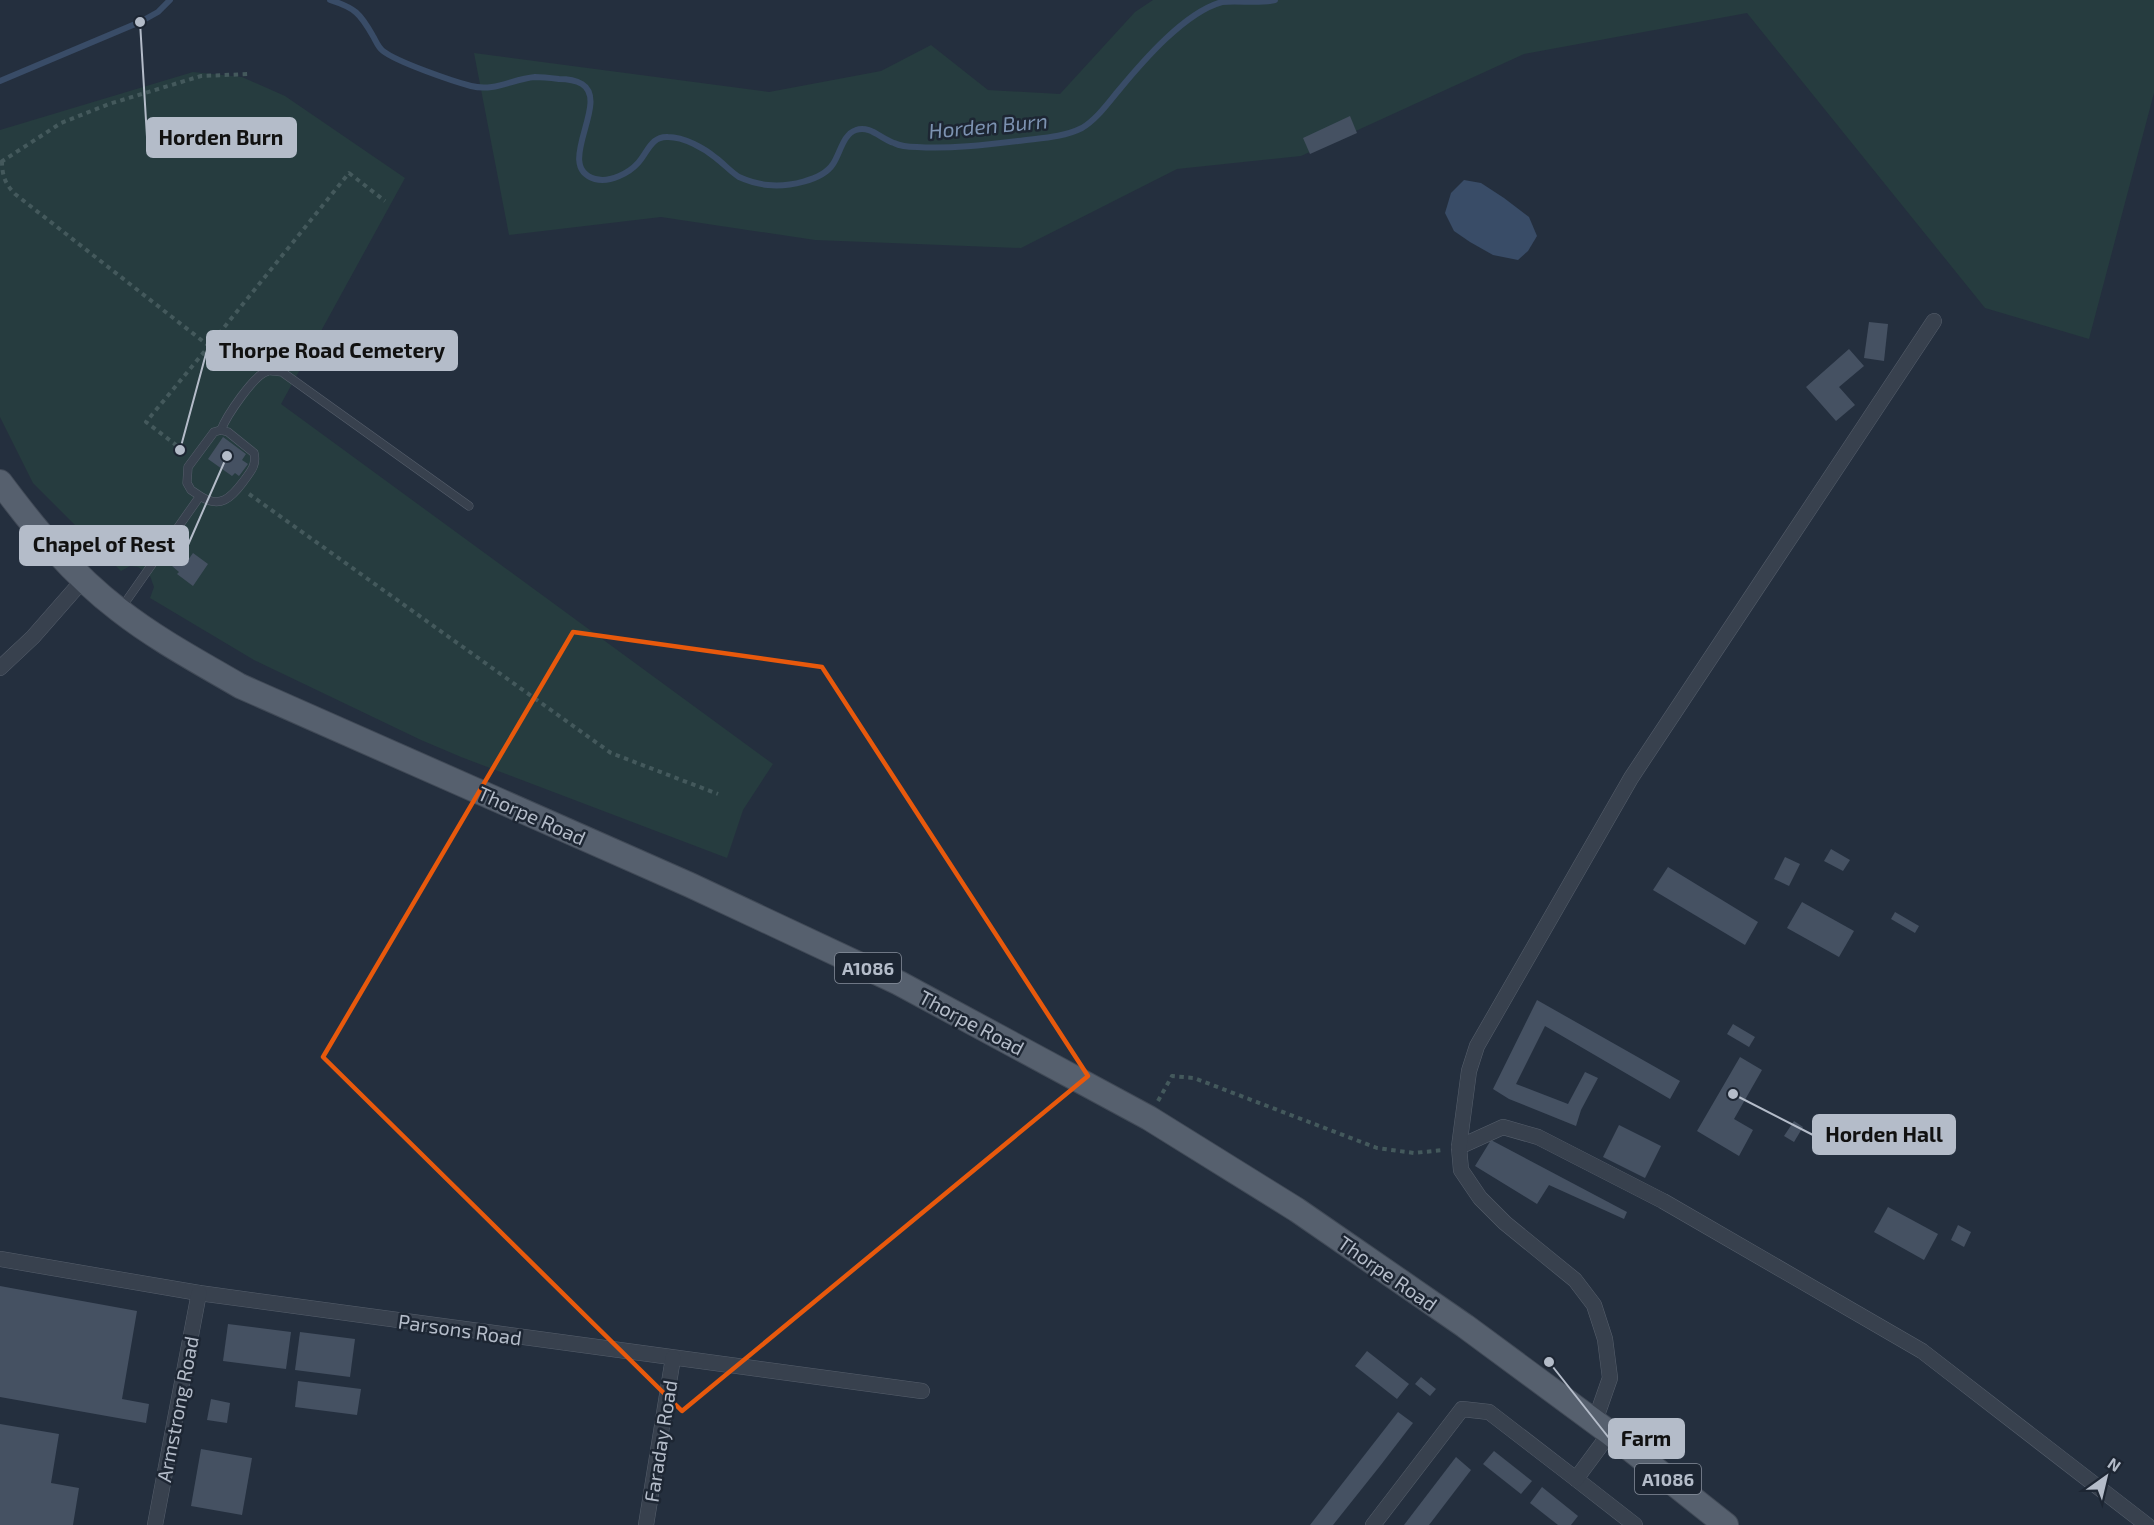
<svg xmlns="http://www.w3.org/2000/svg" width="2154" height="1525" font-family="'Exo 2',sans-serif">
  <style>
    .green { fill: #263c3f }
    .water { fill: #394c67 }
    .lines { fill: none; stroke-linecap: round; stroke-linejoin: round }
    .stream { stroke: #394c67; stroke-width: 6 }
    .building { fill: #455162 }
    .lane-casing { stroke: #565f6c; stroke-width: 9 }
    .street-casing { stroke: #565f6c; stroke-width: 16 }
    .primary-casing { stroke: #414a57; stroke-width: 26 }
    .path { stroke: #44595c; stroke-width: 4; stroke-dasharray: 4.5 4.5; stroke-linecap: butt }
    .lane { stroke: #38414e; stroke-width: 8 }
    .street { stroke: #38414e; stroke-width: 15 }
    .primary { stroke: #56606e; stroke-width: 24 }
    .marked { fill: none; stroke: #e8590c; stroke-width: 4.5; stroke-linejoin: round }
    .labels { text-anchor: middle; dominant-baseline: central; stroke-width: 5; stroke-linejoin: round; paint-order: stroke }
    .shield { fill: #1d2633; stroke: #878f9c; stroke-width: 1.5 }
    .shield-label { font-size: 18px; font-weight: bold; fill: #b4bcc9 }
    .street-label { font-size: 20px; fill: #b4bcc9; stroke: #1d2633 }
    .water-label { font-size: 21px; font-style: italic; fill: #7c92b1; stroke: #1d2633 }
    .leader { fill: none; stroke: #b4bcc9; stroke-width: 2 }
    .callout-dot { fill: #b4bcc9; stroke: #1d2633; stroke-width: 2 }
    .callout { fill: #b4bcc9; stroke: #b4bcc9; stroke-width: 2 }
    .callout-label { font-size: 21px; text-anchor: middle; font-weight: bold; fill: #111 }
  </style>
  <rect width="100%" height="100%" fill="#242f3e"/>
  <g class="green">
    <path d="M 1153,0 L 2154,0 L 2154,93 L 2089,339 L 1985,308 L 1747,13 L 1524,54 L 1301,156 L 1177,169 L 1021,248 L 815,240 L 661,217 L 509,235 L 474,53 L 769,92 L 881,71 L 931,45 L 988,90 L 1060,94 L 1135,12 Z"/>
    <path d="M 193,72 L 242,77 L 285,96 L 405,178 L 281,404 L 773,764 L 743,810 L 727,858 L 461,757 L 421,740 L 254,660 L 150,598 L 154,587 L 150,576 L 138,567 L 130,566 L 121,571 L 33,483 L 0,417 L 0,130 Z"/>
  </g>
  <path class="water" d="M 1464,180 L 1481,183 L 1504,198 L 1529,217 L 1537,236 L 1528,251 L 1518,260 L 1493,255 L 1470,242 L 1454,231 L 1445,213 L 1451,193 Z"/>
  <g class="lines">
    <g class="stream">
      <path d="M 330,0 C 355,8 360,13 373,36 C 376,41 378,47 383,51 C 397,62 452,81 471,86 C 495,92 512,79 535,77 C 543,77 551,78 559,79 C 566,79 575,80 582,84 C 611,102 553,167 595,179 C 610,183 629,173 638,163 C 648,152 651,136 668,137 C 684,137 704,148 716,158 C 724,164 731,172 739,177 C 748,181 758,184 768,185 C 787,187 822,181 833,164 C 840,154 843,134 856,130 C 870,125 881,139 894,143 C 900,146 910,147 917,147 C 950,149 985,145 1018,141 C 1039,138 1062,138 1082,128 C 1097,119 1108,103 1119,90 C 1143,61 1185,12 1222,2 C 1239,0 1258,4 1275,0"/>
      <path d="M 0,81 L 140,22 L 158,12 L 170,0"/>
    </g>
  </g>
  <g class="building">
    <path d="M 1350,116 L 1357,133 L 1310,154 L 1303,138 Z"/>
    <path d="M 1869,322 L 1888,324 L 1884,361 L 1864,358 Z"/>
    <path d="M 1849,349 L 1864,366 L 1839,387 L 1855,405 L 1836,421 L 1806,387 Z"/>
    <path d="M 223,437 L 246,454 L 242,460 L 248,464 L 239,476 L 235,473 L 232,476 L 208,459 Z"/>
    <path d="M 193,553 L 208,564 L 193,586 L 177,574 L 179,572 L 172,566 L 180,555 L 188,560 Z"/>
    <path d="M 1831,849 L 1850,860 L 1843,871 L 1824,861 Z"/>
    <path d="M 1785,857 L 1800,864 L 1789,886 L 1774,879 Z"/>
    <path d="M 1668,867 L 1758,922 L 1745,945 L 1653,890 Z"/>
    <path d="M 1802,902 L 1854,931 L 1839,957 L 1787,928 Z"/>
    <path d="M 1895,912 L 1919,926 L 1915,933 L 1891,919 Z"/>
    <path d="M 1537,1000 L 1680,1081 L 1670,1099 L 1545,1026 L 1516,1084 L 1568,1104 L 1585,1072 L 1598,1078 L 1581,1110 L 1576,1126 L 1509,1099 L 1493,1089 Z"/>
    <path d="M 1733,1024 L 1755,1037 L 1749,1047 L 1727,1034 Z"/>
    <path d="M 1740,1057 L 1762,1070 L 1734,1119 L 1753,1130 L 1739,1156 L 1697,1131 Z"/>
    <path d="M 1794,1121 L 1803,1127 L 1794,1142 L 1784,1136 Z"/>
    <path d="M 1619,1125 L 1661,1146 L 1645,1178 L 1603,1157 Z"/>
    <path d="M 1491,1140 L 1627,1212 L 1624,1219 L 1549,1185 L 1537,1204 L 1475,1166 Z"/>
    <path d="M 1888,1207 L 1938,1234 L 1924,1260 L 1874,1232 Z"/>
    <path d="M 1958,1225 L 1971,1232 L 1964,1247 L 1951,1240 Z"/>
    <path d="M 0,1286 L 137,1311 L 122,1399 L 149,1404 L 146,1423 L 0,1397 Z"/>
    <path d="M 228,1324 L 291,1332 L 286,1369 L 223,1361 Z"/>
    <path d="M 300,1332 L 355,1339 L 350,1377 L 295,1370 Z"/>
    <path d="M 1367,1351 L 1409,1384 L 1397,1399 L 1355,1366 Z"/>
    <path d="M 1421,1377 L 1436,1389 L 1430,1396 L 1415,1384 Z"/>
    <path d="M 298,1381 L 361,1389 L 357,1415 L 295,1407 Z"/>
    <path d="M 211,1399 L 230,1403 L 227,1423 L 207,1420 Z"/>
    <path d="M 1398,1412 L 1413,1423 L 1380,1466 L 1333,1525 L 1310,1525 Z"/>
    <path d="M 0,1424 L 59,1434 L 51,1483 L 79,1488 L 73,1525 L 0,1525 Z"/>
    <path d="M 201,1449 L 252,1458 L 242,1515 L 191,1506 Z"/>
    <path d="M 1494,1451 L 1532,1481 L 1521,1494 L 1483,1464 Z"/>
    <path d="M 1456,1457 L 1471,1470 L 1429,1525 L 1404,1525 Z"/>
    <path d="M 1542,1487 L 1578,1516 L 1571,1525 L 1558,1525 L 1530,1503 Z"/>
  </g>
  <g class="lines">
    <defs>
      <g id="lane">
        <path d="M 221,430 C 226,417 254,374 268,371 C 272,370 278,372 282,372 L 469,506"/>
        <path d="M 122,607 L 200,496 L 191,490 L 187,483 L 188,467 L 214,432 L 221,430 L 228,432 L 254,453 C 257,466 250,472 243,482 C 231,498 220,509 200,496"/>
      </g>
      <g id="street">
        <path d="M 0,668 L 33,637 L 83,580"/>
        <path d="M 1459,1147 L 1503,1127 L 1538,1137 L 1663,1201 L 1922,1351 L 2147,1525"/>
        <path d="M 0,1259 L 199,1293 L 922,1391"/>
        <path d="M 1595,1421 L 1610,1378 L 1605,1339 L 1594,1305 L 1575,1280 L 1505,1223 L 1480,1198 L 1461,1170 L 1459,1147 L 1469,1071 L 1477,1046 L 1631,778 L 1934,321"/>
        <path d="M 1576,1479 L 1635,1525"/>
        <path d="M 155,1525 L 199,1293"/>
        <path d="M 646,1525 L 673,1358"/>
        <path d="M 1373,1525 L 1462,1409 L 1489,1412 L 1576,1479 L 1610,1433"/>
      </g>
      <path id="primary" d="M 0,482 C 35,529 72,574 119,610 C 156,639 199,662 240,686 L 690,885 L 899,983 L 1149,1118 L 1297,1210 L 1465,1326 L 1610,1433 L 1726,1525"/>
    </defs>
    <use href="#lane" class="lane-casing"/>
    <use href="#street" class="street-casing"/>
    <use href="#primary" class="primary-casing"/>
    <g class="path">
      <path d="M 2,161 C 2,175 5,184 15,194 L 209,346"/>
      <path d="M 1,162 L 61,123 L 109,104 L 201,76 L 249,74"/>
      <path d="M 184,451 L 146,422 L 209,346 L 349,173 L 385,201"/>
      <path d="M 249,494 L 611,753 L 718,794"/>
      <path d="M 1158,1101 L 1172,1076 L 1194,1078 L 1377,1148 L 1414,1153 L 1443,1150"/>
    </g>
    <use href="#lane" class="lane"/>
    <use href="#street" class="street"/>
    <use href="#primary" class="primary"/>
  </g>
  <path class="marked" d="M 573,632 L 822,667 L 1088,1076 L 682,1411 L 323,1057 Z"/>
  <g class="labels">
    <g class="shield">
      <rect x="835" y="953" width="66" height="30" rx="4.5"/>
      <rect x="1635" y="1464" width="66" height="30" rx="4.5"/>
    </g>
    <g class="shield-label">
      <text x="868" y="968">A1086</text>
      <text x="1668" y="1479">A1086</text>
    </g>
    <g class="street-label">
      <text transform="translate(532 815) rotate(24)">Thorpe Road</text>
      <text transform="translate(972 1022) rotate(28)">Thorpe Road</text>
      <text transform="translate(1388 1273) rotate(35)">Thorpe Road</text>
      <text transform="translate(460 1329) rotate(8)">Parsons Road</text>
      <text transform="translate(177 1409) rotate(-79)">Armstrong Road</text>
      <text transform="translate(660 1441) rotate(-81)">Faraday Road</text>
    </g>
    <g class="water-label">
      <text transform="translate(988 125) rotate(-5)">Horden Burn</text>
    </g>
  </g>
  <path class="leader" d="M140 22L147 137M180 450L207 350M227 456L188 545M1733 1094L1813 1135M1549 1362L1609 1438"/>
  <g class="callout-dot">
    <circle cx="140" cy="22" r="6"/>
    <circle cx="180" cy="450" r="6"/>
    <circle cx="227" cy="456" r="6"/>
    <circle cx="1733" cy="1094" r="6"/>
    <circle cx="1549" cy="1362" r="6"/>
  </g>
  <g class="callout">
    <rect x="147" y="118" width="149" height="39" rx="6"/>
    <rect x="207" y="331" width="250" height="39" rx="6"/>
    <rect x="20" y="526" width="168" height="39" rx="6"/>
    <rect x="1813" y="1115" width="142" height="39" rx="6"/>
    <rect x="1609" y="1419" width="75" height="39" rx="6"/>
  </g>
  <g class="callout-label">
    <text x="221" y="145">Horden Burn</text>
    <text x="332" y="358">Thorpe Road Cemetery</text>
    <text x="104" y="552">Chapel of Rest</text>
    <text x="1884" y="1142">Horden Hall</text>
    <text x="1646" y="1446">Farm</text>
  </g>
  <g transform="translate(2106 1477) rotate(34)" stroke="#1d2633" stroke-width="4.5" paint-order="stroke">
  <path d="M0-4.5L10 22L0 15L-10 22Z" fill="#b4bcc9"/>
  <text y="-9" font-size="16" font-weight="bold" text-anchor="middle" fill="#b4bcc9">N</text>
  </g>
</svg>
